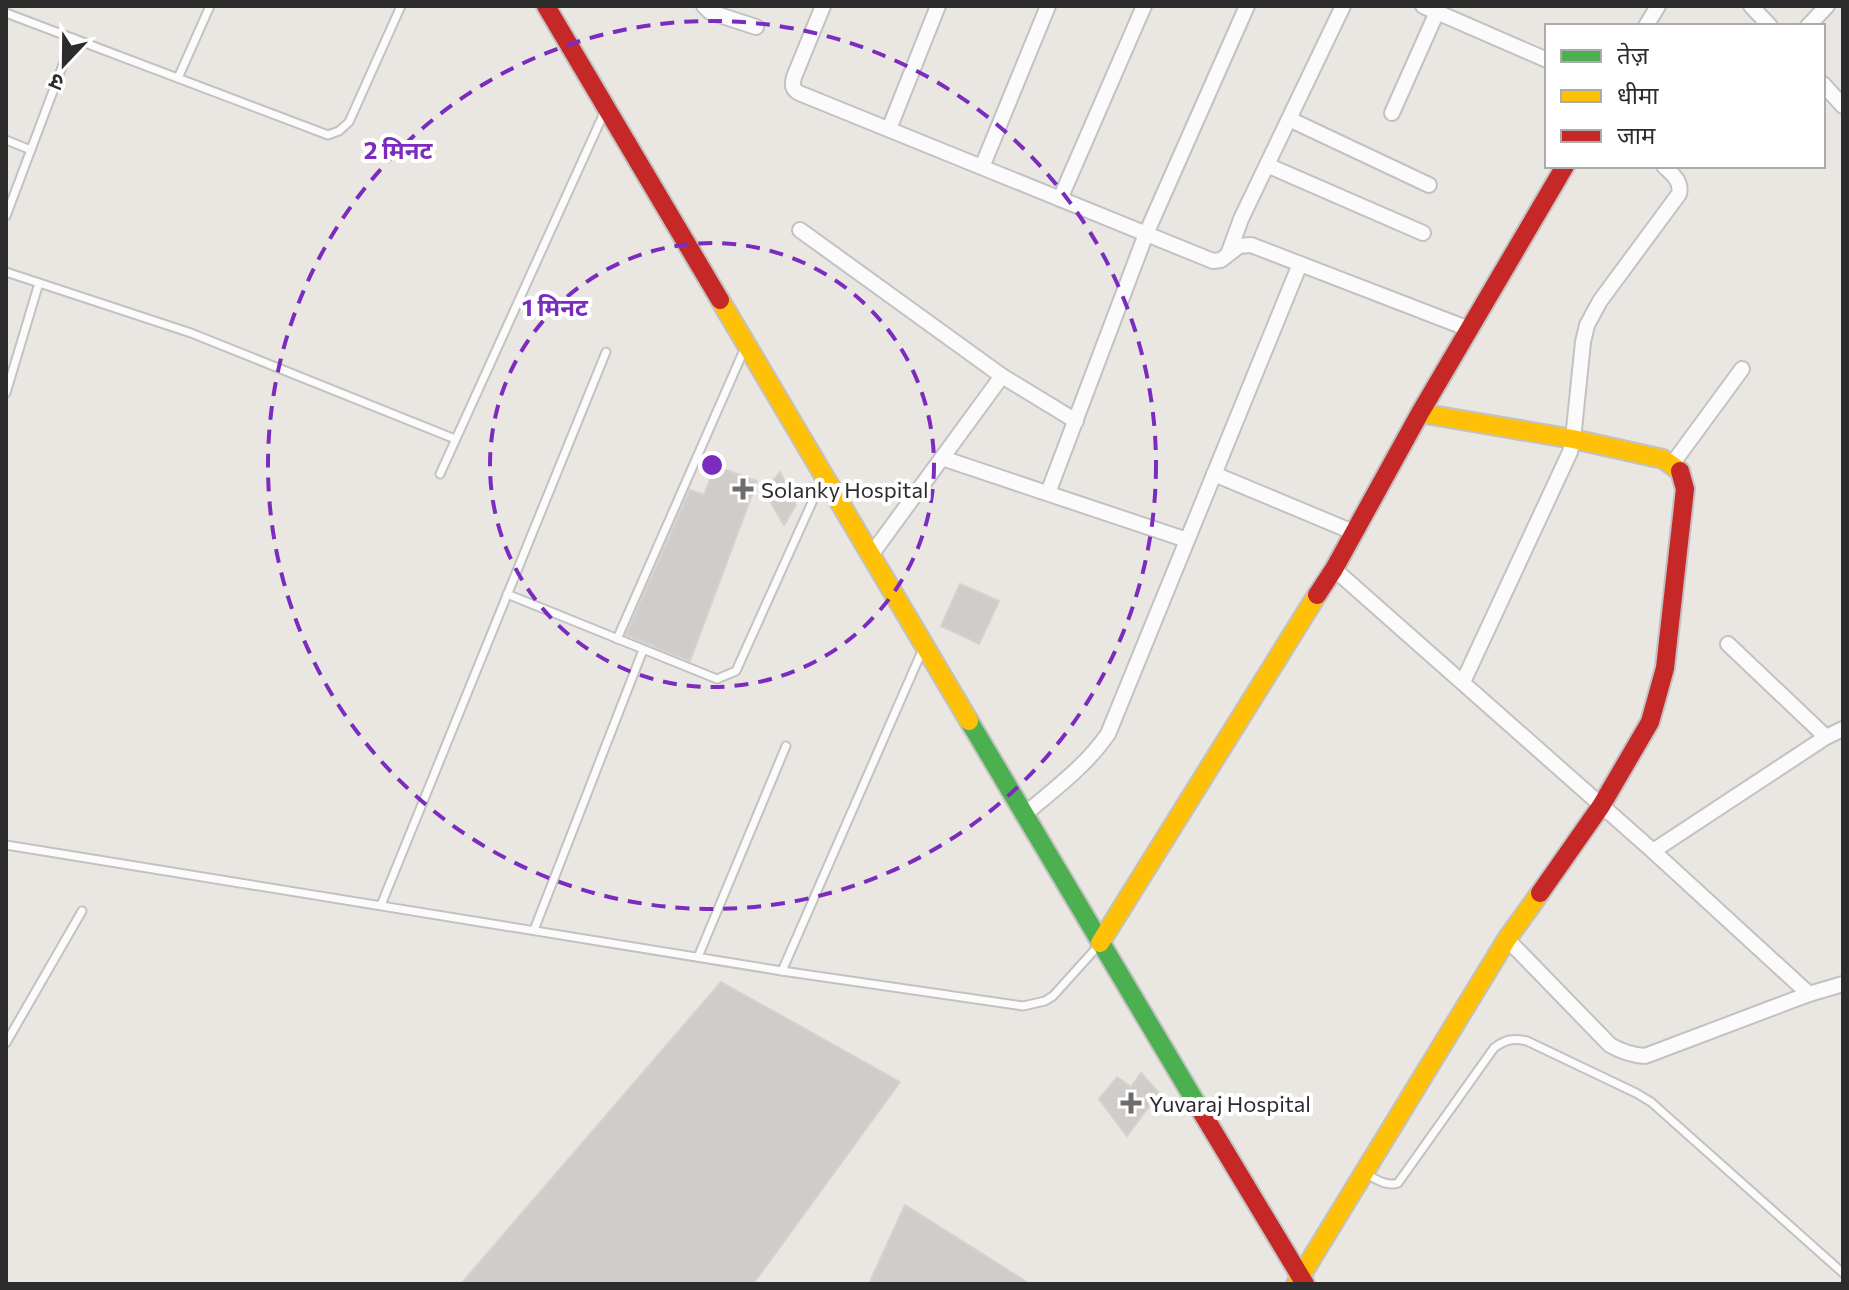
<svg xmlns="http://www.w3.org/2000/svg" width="1849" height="1290" font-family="Commissioner,'Noto Sans Devanagari',sans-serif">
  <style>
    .building { fill: #cfccc9; stroke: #d5d2ce; stroke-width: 2 }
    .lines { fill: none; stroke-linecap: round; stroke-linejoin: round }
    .lane-casing { stroke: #c3c2c2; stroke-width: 11 }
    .street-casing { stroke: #c3c2c2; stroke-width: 18 }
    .fast-casing { stroke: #c3c2c2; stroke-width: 22 }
    .slow-casing { stroke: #c3c2c2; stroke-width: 22 }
    .jam-casing { stroke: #c3c2c2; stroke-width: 22 }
    .lane { stroke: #fcfbfb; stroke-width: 7 }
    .street { stroke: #fcfbfb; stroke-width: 14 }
    .fast { stroke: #4caf50; stroke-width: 18 }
    .slow { stroke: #ffc107; stroke-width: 18 }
    .jam { stroke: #c62828; stroke-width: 18 }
    .ring { fill: none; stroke: #7b2cbf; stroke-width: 4; stroke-dasharray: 14 10 }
    .poi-dot { fill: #6e6d6c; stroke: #fff; stroke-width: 3 }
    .labels { text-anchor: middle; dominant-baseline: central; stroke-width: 8; stroke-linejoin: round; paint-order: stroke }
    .poi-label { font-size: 22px; fill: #2c2c2c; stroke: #fff; text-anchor: start }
    .centre { fill: #7b2cbf; stroke: #fff; stroke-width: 4 }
    .ring-label { font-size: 24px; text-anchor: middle; font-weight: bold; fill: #7b2cbf; stroke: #fff; stroke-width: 8; stroke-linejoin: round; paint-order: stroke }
  </style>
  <rect width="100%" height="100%" fill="#eae6e2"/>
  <g class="building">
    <path d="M 715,466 L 757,481 L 690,661 L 626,635 L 690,490 L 704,495 Z"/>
    <path d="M 780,472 L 796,505 L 784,525 L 764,491 Z"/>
    <path d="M 960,584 L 999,601 L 979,644 L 941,626 Z"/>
    <path d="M 721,982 L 900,1082 L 753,1284 L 461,1284 Z"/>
    <path d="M 1141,1073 L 1159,1093 L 1127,1136 L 1099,1099 L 1117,1077 L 1131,1087 Z"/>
    <path d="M 905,1205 L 1030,1284 L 869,1284 Z"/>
  </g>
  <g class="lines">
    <defs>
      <g id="lane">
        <path d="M 6,13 L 328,135 L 339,131 L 349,122 L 401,6"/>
        <path d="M 178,78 L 210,6"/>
        <path d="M 6,140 L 31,150"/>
        <path d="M 6,216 L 73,38"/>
        <path d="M 6,272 L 191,333 L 455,439"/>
        <path d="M 6,393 L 39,283"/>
        <path d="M 440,474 L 604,113"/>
        <path d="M 507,594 L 717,679 L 736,671 L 823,478"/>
        <path d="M 617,639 L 744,350"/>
        <path d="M 6,845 L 782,971 L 1023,1006 L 1045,1001 L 1053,996 L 1099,945"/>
        <path d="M 381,905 L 606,352"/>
        <path d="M 534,930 L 643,650"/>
        <path d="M 698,957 L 786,746"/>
        <path d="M 782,971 L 922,651"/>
        <path d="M 6,1043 L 82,911"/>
        <path d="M 1366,1174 C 1376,1179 1387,1187 1398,1183 L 1494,1048 C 1506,1039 1513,1038 1527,1041 L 1636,1093 L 1651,1102 L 1843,1273"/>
      </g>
      <g id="street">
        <path d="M 704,6 L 710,12 L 756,27"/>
        <path d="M 823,6 L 794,77 C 792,85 792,89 799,93 L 1213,261 L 1221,260 L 1239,246 L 1251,245 L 1469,329"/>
        <path d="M 1423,6 L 1547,60"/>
        <path d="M 1751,6 L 1770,26"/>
        <path d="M 1646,26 L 1658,6"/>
        <path d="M 1808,26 L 1827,6"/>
        <path d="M 1823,84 L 1843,106"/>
        <path d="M 1392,113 L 1437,12"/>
        <path d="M 1289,119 L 1429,185"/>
        <path d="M 889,129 L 938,6"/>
        <path d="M 1267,165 L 1423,233"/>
        <path d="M 982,167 L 1048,6"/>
        <path d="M 1060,199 L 1144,6"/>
        <path d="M 800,230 L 1002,376 L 1076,421"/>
        <path d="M 1229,252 L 1241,219 L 1343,6"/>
        <path d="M 942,458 L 1187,540"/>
        <path d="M 1673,463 L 1742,369"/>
        <path d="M 1214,474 L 1353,532"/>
        <path d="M 1048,493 L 1146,234 L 1247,6"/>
        <path d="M 871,555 L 1002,376"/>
        <path d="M 1334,569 L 1653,851 L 1809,994"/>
        <path d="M 1728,644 L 1826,737"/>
        <path d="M 1463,682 L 1570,452 L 1573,439 L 1583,342 L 1587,325 L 1600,301 L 1679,194 C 1682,181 1672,174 1664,166"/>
        <path d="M 1024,815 C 1053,790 1086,766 1108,734 L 1300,264"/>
        <path d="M 1653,851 L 1826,737 L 1843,729"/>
        <path d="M 1507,939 L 1610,1045 C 1622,1052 1631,1055 1645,1056 L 1809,994 L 1843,984"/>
      </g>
      <path id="fast" d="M 969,721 L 1201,1111"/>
      <g id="slow">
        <path d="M 720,300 L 969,721"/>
        <path d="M 1420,413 L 1573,439 L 1663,459 L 1680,471"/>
        <path d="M 1100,943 L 1317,595"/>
        <path d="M 1296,1284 L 1507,939 L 1540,893"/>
      </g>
      <g id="jam">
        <path d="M 546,6 L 720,300"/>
        <path d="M 1317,595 L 1334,569 L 1420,413 L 1565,166"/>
        <path d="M 1540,893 L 1601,806 L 1650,722 L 1665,668 L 1685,489 L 1680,471"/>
        <path d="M 1201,1111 L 1305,1284"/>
      </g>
    </defs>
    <use href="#lane" class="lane-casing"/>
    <use href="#street" class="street-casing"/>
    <use href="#fast" class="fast-casing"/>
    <use href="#slow" class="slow-casing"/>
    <use href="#jam" class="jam-casing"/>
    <use href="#lane" class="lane"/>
    <use href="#street" class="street"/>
    <use href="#fast" class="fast"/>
    <use href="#slow" class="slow"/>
    <use href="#jam" class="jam"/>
  </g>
  <g class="ring">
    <circle cx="712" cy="465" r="222"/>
    <circle cx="712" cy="465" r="444"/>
  </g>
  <g class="poi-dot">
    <path d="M739 477h8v8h8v8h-8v8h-8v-8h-8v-8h8z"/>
    <path d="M1127 1091h8v8h8v8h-8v8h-8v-8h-8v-8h8z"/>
  </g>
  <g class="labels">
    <g class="poi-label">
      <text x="761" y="489">Solanky Hospital</text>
      <text x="1149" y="1103">Yuvaraj Hospital</text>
    </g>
  </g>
  <circle cx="712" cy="465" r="12" class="centre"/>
  <g class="ring-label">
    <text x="398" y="159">2 मिनट</text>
    <text x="555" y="316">1 मिनट</text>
  </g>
  <rect width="1849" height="1290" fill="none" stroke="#2c2c2c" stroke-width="16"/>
  <rect x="1545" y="24" width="280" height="144" fill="#ffffff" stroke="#ababab" stroke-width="2"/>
  <rect x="1561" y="50" width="40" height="12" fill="#4caf50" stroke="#ababab" stroke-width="2"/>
  <text x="1617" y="64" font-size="24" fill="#2c2c2c">तेज़</text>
  <rect x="1561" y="90" width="40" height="12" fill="#ffc107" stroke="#ababab" stroke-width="2"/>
  <text x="1617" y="104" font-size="24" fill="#2c2c2c">धीमा</text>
  <rect x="1561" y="130" width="40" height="12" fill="#c62828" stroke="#ababab" stroke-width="2"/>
  <text x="1617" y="144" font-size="24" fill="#2c2c2c">जाम</text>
  <g transform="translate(64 64) rotate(202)" stroke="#ffffff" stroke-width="6" paint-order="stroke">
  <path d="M0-6L14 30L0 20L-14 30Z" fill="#2c2c2c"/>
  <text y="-12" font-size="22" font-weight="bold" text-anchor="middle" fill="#2c2c2c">उ</text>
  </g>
</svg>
